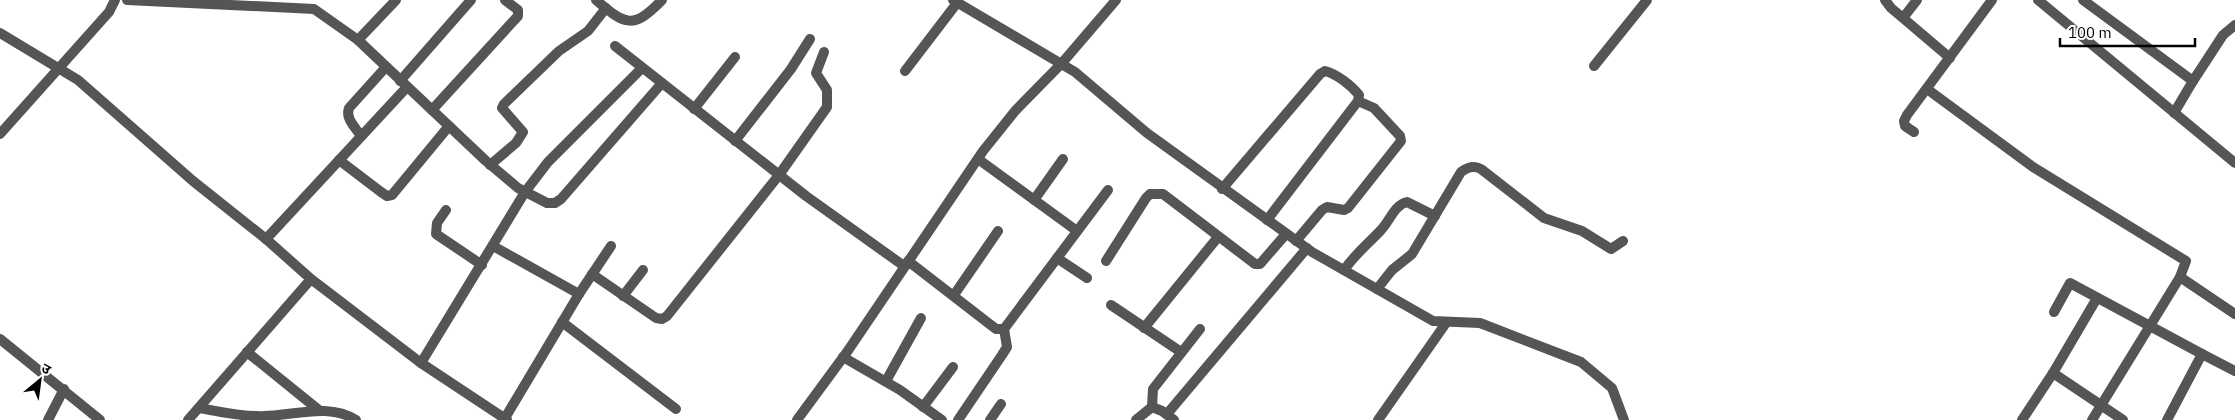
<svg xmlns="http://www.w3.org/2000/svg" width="2235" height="420" font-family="'IBM Plex Sans','Noto Sans Devanagari',sans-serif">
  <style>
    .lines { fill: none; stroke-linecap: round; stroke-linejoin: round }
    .minor { stroke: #555; stroke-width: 10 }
  </style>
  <rect width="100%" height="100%" fill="#fff"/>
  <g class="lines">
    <g class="minor">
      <path d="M 127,0 L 314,9 L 358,40 L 396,0"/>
      <path d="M 596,0 C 625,25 633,30 662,0"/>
      <path d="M 953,0 L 1075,72 L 1147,133 L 1312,252 L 1433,321 L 1480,323 L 1581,362 L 1612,388 L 1624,420"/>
      <path d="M 1885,0 L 1891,8 L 1903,18"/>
      <path d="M 1917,0 L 1903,18 L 1950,58"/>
      <path d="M 2038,0 L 2235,163"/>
      <path d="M 2083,0 L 2193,81 L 2223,35 L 2235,25"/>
      <path d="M 0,33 L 78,80 L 193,181 L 266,239 L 311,279 L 421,363 L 507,420"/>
      <path d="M 358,40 L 486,161 L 518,188 L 547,203 L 555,203 L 561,199 L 662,83"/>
      <path d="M 615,46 L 806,196 L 904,266"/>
      <path d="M 1594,66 L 1647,0"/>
      <path d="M 905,71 L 957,3"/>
      <path d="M 400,81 L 471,0"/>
      <path d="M 1927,89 L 2033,167 L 2186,261 L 2180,277 L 2092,420"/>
      <path d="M 694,109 L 735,57"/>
      <path d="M 432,110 L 518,16 L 518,10 L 505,0"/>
      <path d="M 2174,113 L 2193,81"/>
      <path d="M 1914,132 L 1905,126 L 1904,121 L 1907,115 L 1992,0"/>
      <path d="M 0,134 L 109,12 L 115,0"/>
      <path d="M 361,136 C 355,127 345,118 349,108 L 386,67"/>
      <path d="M 735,141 L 791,69 L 810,39"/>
      <path d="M 978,159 L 1077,231"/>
      <path d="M 339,160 L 381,192 L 387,196 L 392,195 L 449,126"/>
      <path d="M 490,165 L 516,143 L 523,132 L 502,108 L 504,104 L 559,51 L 588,31 L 606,8"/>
      <path d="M 1222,189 L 1320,74 L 1325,71 C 1337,74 1352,86 1359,95 L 1358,101 L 1267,220"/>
      <path d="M 1034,200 L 1063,159"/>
      <path d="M 446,210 L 437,223 L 436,234 L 482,265"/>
      <path d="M 266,239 L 407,87"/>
      <path d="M 1296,241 L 1322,210 L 1327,207 L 1344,210 L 1348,208 L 1401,141 L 1400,136 L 1374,108 L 1358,101"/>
      <path d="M 493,246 L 579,294"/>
      <path d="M 1057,258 L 1087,278"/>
      <path d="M 908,261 L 996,329 L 1004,329 L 1108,190"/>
      <path d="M 1106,261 L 1146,198 L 1150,194 L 1163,194 L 1255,264 L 1260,264 L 1286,234"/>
      <path d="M 1344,270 C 1357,252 1367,245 1381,230 C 1390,221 1394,205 1407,202 L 1435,216"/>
      <path d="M 592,274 L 656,318 L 662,319 L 667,316 L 779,175 L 827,107 L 827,90 L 816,73 L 824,52"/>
      <path d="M 2180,277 L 2235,314"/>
      <path d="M 1377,289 L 1392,270 L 1412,254 L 1461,172 C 1468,167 1474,165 1481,169 L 1544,218 L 1582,231 L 1611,249 L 1623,241"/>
      <path d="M 954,295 L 998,231"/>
      <path d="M 623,296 L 643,270"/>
      <path d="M 1111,305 L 1181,352"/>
      <path d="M 2054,312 L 2070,283 L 2202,354"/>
      <path d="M 562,322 L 676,409"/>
      <path d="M 1144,328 L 1218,237"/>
      <path d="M 0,339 L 100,420"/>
      <path d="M 247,352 L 320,411"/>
      <path d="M 843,357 L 900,390 L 942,420"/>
      <path d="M 421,363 L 525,192 L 548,162 L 642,68"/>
      <path d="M 2053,373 L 2123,420"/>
      <path d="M 886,381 L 921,318"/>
      <path d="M 923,407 L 953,367"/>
      <path d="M 1152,407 L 1153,389 L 1200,329"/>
      <path d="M 199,408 C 218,411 237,416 257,416 C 289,418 326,401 356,420"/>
      <path d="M 1167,414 L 1307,248"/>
      <path d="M 505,418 L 579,294 L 611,246"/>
      <path d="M 48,420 L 64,389"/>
      <path d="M 188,420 L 311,279"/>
      <path d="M 797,420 L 847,352 L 983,151 L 1015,111 L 1062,63 L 1116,0"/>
      <path d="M 958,420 L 1002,355 L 1007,347 L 1004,329"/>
      <path d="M 990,420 L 1001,404"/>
      <path d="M 1136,420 L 1152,407 L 1162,411 L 1174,420"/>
      <path d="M 1378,420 L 1446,323"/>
      <path d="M 2022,420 L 2053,373 L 2097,298"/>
      <path d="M 2167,420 L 2202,354 L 2235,371"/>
    </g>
  </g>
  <g transform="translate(40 380) rotate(29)" stroke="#ffffff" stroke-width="4" paint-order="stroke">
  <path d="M0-4L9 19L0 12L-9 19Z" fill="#000000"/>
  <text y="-8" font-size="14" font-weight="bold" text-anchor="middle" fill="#000000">उ</text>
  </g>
  <path d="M2060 38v8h135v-8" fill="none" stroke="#000000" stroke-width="2.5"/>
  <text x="2068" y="38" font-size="15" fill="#000000" stroke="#ffffff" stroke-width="4" paint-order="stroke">100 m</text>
</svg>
